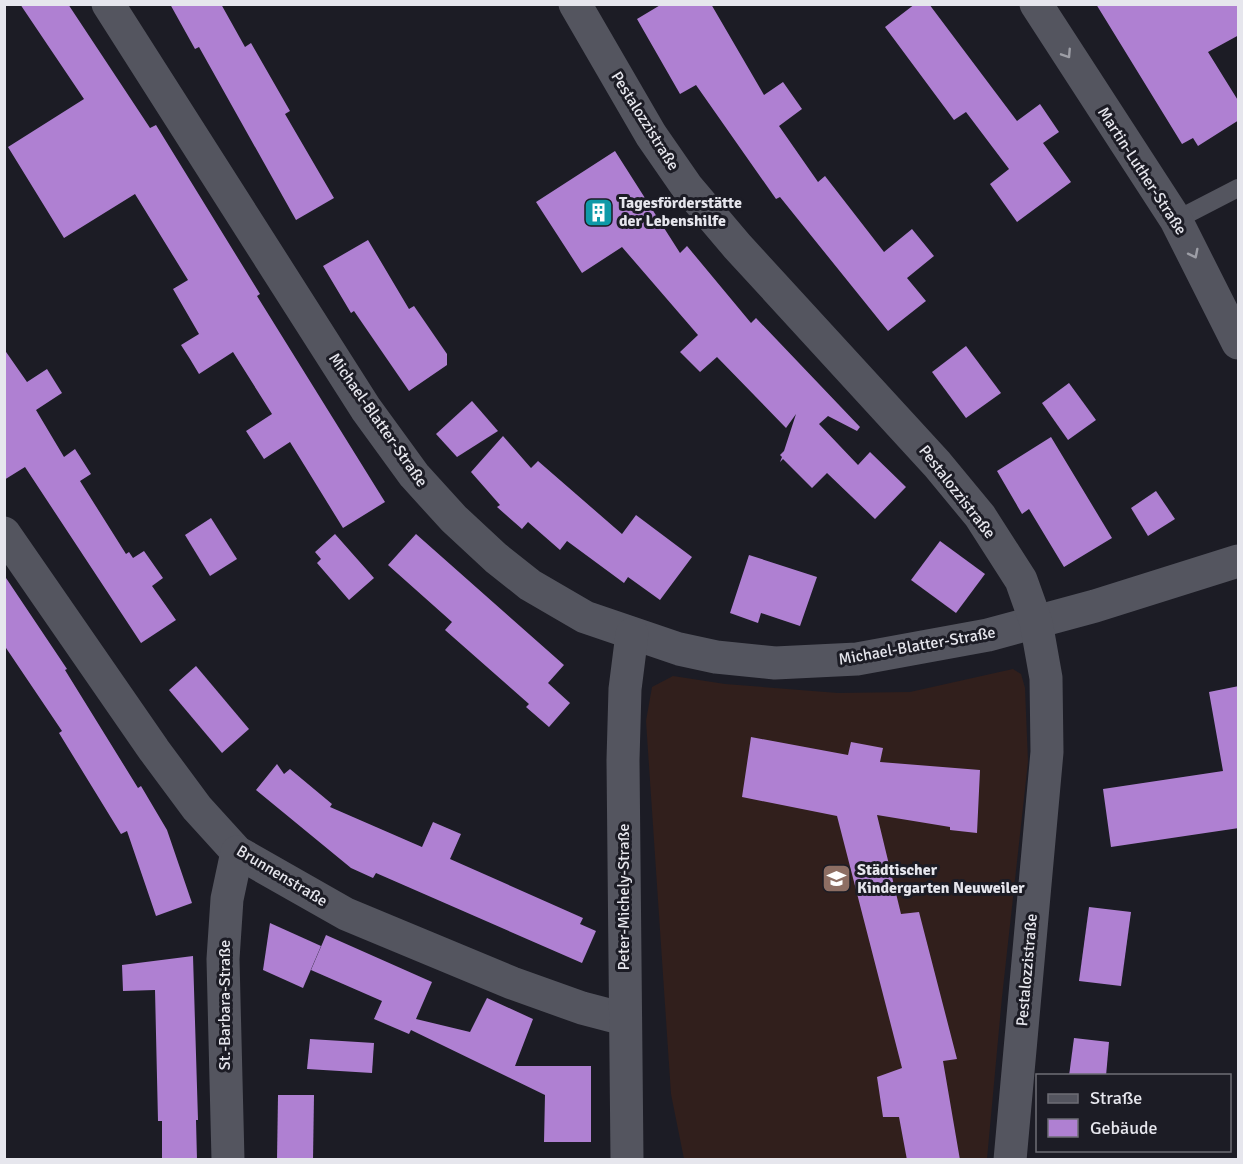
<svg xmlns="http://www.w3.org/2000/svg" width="1243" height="1164" font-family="Signika,sans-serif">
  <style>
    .education { fill: #311f1c }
    .building { fill: #af80d2 }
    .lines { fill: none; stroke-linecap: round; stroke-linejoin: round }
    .lane { stroke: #54555f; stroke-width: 18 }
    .street { stroke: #54555f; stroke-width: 33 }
    .oneway { stroke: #9d9ea6 }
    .labels { text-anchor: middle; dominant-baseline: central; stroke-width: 6; stroke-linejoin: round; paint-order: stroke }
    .street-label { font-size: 16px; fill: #e6e6ed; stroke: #1c1c25 }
    .poi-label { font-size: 16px; font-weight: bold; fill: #e6e6ed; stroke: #1c1c25; text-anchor: start }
  </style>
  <rect width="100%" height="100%" fill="#1c1c25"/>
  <path class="education" d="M 1013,669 L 1021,674 L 1025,688 L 1028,762 L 1002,997 L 987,1159 L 684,1159 L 671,1094 L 646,721 L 652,687 L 673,676 L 725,684 L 838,693 L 910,692 Z"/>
  <g class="building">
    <path d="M 20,4 L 68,4 L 150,128 L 156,125 L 260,294 L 257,296 L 385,502 L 343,528 L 290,442 L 264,459 L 246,431 L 272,414 L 233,352 L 199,374 L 190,359 L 181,345 L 199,334 L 173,289 L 188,280 L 135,194 L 64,238 L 8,147 L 84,99 Z"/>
    <path d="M 170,4 L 221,4 L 245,47 L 251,43 L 290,111 L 285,114 L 334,198 L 296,220 L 199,47 L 195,49 Z"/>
    <path d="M 662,4 L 711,4 L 764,95 L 783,82 L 802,109 L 779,126 L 818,182 L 825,176 L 884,252 L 912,229 L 934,256 L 907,278 L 926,301 L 888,331 L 780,197 L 776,199 L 696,85 L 680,94 L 637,19 Z"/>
    <path d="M 915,4 L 929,4 L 1017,121 L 1040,104 L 1059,132 L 1043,143 L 1071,182 L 1017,222 L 990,184 L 1009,169 L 966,112 L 954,120 L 885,27 Z"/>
    <path d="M 1096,4 L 1239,4 L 1239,35 L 1208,52 L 1239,102 L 1239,120 L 1198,146 L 1193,138 L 1182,144 Z"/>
    <path d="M 615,151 L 680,253 L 687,246 L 751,323 L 756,318 L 860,427 L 857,431 L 828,416 L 819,424 L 858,465 L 870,452 L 906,487 L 875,519 L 827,473 L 812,488 L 783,459 L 780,462 L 782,457 L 780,455 L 784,451 L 796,414 L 786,428 L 717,357 L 700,372 L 680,352 L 698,335 L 622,247 L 582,273 L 536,202 Z"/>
    <path d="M 368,240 L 409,309 L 414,306 L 447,354 L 447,365 L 409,391 L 354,311 L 351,313 L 323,266 Z"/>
    <path d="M 966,346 L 1001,393 L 966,418 L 932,372 Z"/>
    <path d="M 4,349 L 27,382 L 47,369 L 62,393 L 36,410 L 64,457 L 75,449 L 91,474 L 80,481 L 126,554 L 129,552 L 133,558 L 144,551 L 163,578 L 152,586 L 176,620 L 141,643 L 25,467 L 4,480 Z"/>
    <path d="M 1069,383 L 1096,420 L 1068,440 L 1042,403 Z"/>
    <path d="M 472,401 L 498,431 L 457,457 L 436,434 Z"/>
    <path d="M 503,436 L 531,468 L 538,461 L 622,534 L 636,515 L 692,557 L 660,600 L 628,577 L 624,583 L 567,541 L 560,550 L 528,522 L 522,529 L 497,507 L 500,505 L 471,472 Z"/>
    <path d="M 1051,437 L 1112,538 L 1064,567 L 1029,509 L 1022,514 L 997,471 Z"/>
    <path d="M 1156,491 L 1175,519 L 1148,536 L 1131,508 Z"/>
    <path d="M 211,518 L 237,559 L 210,576 L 185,535 Z"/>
    <path d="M 335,534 L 374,578 L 349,600 L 317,563 L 321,559 L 315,552 Z"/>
    <path d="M 416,534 L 564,665 L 548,683 L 570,703 L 549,727 L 526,707 L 529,704 L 445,630 L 452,622 L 388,565 Z"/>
    <path d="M 940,541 L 985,574 L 956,613 L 911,580 Z"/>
    <path d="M 749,555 L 817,577 L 800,626 L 761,613 L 758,623 L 730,613 Z"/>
    <path d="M 4,575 L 67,669 L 65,670 L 138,788 L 141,786 L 167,830 L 192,903 L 156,916 L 127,831 L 121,834 L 59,733 L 62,731 L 4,645 Z"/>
    <path d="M 196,666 L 249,729 L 222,753 L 169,690 Z"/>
    <path d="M 1239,686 L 1239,828 L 1111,847 L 1103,789 L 1223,771 L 1209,692 Z"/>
    <path d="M 751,737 L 848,755 L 851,742 L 883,748 L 880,762 L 980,770 L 977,833 L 950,830 L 950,827 L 877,815 L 901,914 L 919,912 L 957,1059 L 943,1061 L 960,1160 L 907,1160 L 899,1117 L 883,1117 L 877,1077 L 902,1068 L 837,816 L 742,797 Z"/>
    <path d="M 277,764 L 284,774 L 290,769 L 332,804 L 330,807 L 422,847 L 433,822 L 461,834 L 450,859 L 583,918 L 580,924 L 596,931 L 582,963 L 376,873 L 373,878 L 351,868 L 256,790 Z"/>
    <path d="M 1089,907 L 1131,912 L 1121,986 L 1079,981 Z"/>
    <path d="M 270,923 L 321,946 L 303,988 L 263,970 Z"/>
    <path d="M 326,935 L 432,982 L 416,1019 L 470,1032 L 487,998 L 533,1019 L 515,1066 L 591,1066 L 591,1142 L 544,1142 L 545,1095 L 411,1030 L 409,1034 L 374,1019 L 382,1001 L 311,970 Z"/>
    <path d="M 193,956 L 198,1120 L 196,1120 L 197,1160 L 162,1160 L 162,1121 L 158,1121 L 155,990 L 123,991 L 122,965 Z"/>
    <path d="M 1074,1038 L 1109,1042 L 1106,1076 L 1069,1076 Z"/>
    <path d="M 310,1039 L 374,1043 L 372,1073 L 307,1069 Z"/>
    <path d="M 278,1095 L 314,1095 L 313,1160 L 277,1160 Z"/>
  </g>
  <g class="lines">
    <path class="lane" d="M 1176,220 L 1238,188"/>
    <g class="street">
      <path d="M 108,4 L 366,409 L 414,475 L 454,519 L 496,558 L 530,585 L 585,617 L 679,649 L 716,657 L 775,663 L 857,659 L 988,635 L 1095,606 L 1238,561"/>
      <path d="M 575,4 L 651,135 L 687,187 L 737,246 L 937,464 L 980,516 L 1021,580 L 1036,622 L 1046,678 L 1047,752 L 1010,1160"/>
      <path d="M 1036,4 L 1176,220 L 1238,343"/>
      <path d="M 4,533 L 154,750 L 197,808 L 237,852 L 346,914 L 512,983 L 582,1008 L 624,1019"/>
      <path d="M 228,1160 L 223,959 L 227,899 L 237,852"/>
      <path d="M 627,1160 L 623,760 L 625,689 L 632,634"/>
    </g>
  </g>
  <defs><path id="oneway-chevron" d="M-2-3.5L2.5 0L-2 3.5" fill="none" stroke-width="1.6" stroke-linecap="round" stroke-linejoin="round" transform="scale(1.5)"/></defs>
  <g class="oneway">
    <use href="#oneway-chevron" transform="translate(1067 54) rotate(57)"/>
    <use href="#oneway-chevron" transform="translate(1194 254) rotate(63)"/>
  </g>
  <defs>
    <symbol id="building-square" viewBox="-11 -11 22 22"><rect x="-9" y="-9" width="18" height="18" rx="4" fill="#0f9aa8" stroke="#1c1c25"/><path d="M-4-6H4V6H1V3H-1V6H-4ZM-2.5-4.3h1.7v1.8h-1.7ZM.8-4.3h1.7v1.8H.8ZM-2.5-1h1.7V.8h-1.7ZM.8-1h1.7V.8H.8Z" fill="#fff"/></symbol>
    <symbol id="school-square" viewBox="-11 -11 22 22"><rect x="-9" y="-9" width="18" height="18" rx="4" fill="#8d6e63" stroke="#1c1c25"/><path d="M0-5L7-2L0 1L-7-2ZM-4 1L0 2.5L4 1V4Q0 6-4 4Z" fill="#fff"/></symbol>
  </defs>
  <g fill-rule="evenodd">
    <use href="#building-square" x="582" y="196" width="33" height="33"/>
    <use href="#school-square" x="820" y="862" width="33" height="33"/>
  </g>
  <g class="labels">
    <g class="street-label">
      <text transform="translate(645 121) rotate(58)">Pestalozzistraße</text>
      <text transform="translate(1142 171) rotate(57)">Martin-Luther-Straße</text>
      <text transform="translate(378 420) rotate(55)">Michael-Blatter-Straße</text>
      <text transform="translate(957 492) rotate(52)">Pestalozzistraße</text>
      <text transform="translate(917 646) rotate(-10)">Michael-Blatter-Straße</text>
      <text transform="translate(282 876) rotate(31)">Brunnenstraße</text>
      <text transform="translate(624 897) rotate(-90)">Peter-Michely-Straße</text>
      <text transform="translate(1027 970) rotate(-85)">Pestalozzistraße</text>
      <text transform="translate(225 1005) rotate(-90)">St.-Barbara-Straße</text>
    </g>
    <g class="poi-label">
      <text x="619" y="203">Tagesförderstätte<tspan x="619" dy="18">der Lebenshilfe</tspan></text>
      <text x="857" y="870">Städtischer<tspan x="857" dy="18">Kindergarten Neuweiler</tspan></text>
    </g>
  </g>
  <rect width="1243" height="1164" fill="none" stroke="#e6e6ed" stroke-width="12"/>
  <rect x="1036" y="1074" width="195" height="78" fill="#1c1c25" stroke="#6d6d75" stroke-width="1.5"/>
  <rect x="1048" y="1094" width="30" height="9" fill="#54555f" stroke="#6d6d75" stroke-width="1.5"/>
  <text x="1090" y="1104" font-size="18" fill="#e6e6ed">Straße</text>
  <rect x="1048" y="1119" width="30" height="18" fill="#af80d2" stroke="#6d6d75" stroke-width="1.5"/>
  <text x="1090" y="1134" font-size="18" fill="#e6e6ed">Gebäude</text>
</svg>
